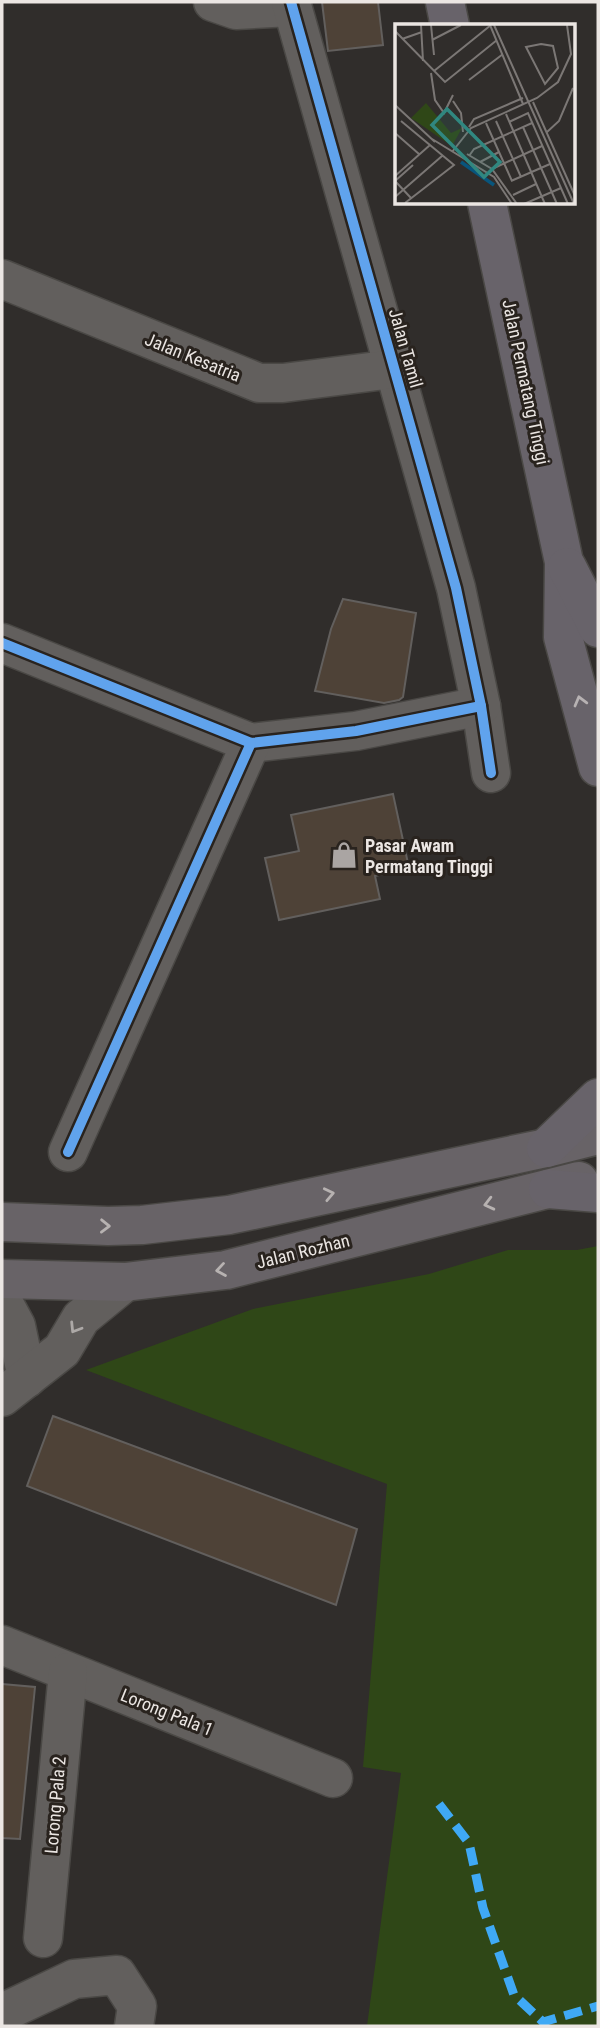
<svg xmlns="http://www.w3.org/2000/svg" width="600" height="2028" font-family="'Roboto Condensed',sans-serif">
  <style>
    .green { fill: #2f4717 }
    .building { fill: #4e4237; stroke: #625f5d; stroke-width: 2 }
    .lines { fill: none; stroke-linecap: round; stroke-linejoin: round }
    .minor-casing { stroke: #4a4845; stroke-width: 41 }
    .major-casing { stroke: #4a4845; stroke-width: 41 }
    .highway-casing { stroke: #4a4845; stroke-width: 41 }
    .minor { stroke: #625f5d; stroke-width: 38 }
    .major { stroke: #686367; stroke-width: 38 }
    .highway { stroke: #68636a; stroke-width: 38 }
    .quiet { stroke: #3fa9f5; stroke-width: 9; stroke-dasharray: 18 9; stroke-linecap: butt }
    .cycleway-casing { stroke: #29231e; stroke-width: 15 }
    .cycleway { stroke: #60a3ed; stroke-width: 10 }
    .oneway { stroke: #b7b2b3 }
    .oneway2 { stroke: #b7b2b1 }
    .oneway3 { stroke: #ada9a7 }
    .labels { text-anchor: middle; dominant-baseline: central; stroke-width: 6; stroke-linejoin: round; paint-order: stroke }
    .street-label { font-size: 18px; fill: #ebe6e3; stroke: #29231e }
    .poi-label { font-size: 18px; font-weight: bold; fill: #ebe6e3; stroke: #29231e; text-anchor: start }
    .inset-river { fill: none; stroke: #08557c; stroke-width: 3.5 }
    .inset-road { fill: none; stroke: #7b7775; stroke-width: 2 }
    .view { fill: #308780; fill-opacity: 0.15; stroke: #308780; stroke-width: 3.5 }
    .inset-edge { fill: none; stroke: #ebe6e3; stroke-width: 3.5 }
  </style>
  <rect width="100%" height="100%" fill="#302d2b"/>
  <path class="green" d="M 598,1246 L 598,2026 L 367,2026 L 401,1773 L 363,1767 L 387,1484 L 86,1370 L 253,1309 L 429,1274 L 508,1250 L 577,1250 Z"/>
  <g class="building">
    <path d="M 322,2 L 378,2 L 383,45 L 328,51 Z"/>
    <path d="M 343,599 L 416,613 L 403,697 L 399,700 L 384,703 L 315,691 L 331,629 Z"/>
    <path d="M 393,794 L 409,868 L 375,876 L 380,899 L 279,920 L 265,858 L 299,851 L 291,815 Z"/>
    <path d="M 53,1416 L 357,1529 L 336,1605 L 27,1486 Z"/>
    <path d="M 2,1684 L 35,1687 L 20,1839 L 2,1838 Z"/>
  </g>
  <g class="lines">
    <defs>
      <g id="minor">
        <path d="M 213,2 L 236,10 L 291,7"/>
        <path d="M 291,2 L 456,588 L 481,706 L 491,773"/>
        <path d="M 2,279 L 259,383 L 283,383 L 393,369"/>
        <path d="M 2,643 L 251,743 L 356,731 L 481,706"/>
        <path d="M 68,1152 L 251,743"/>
        <path d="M 2,1300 L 16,1326 L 27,1378"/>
        <path d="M 2,1397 L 62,1350 L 81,1318 L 125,1282"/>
        <path d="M 2,1645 L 333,1778"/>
        <path d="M 43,1938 L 68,1672"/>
        <path d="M 2,2013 L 74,1979 L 117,1975 L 137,2006 L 134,2026"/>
      </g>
      <g id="major">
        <path d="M 2,1222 L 108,1226 L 142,1225 L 229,1215 L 546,1148 L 598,1135"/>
        <path d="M 2,1279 L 125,1282 L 226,1270 L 579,1181"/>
      </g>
      <g id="highway">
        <path d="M 445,2 L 450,26"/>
        <path d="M 487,203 L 564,562 L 563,637 L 598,767"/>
        <path d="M 567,567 L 598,628"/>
        <path d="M 546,1148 L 598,1098"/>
        <path d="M 548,1189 L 598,1193"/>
      </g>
    </defs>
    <use href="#minor" class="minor-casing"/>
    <use href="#major" class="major-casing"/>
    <use href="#highway" class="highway-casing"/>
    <use href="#minor" class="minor"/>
    <use href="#major" class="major"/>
    <use href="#highway" class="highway"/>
    <path class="quiet" d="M 439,1804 L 469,1843 L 483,1908 L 514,1995 L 543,2022 L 598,2006"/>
    <defs>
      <g id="cycleway">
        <path d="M 291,2 L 456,588 L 481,706 L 491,773"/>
        <path d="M 2,643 L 251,743 L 356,731 L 481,706"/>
        <path d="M 68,1152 L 251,743"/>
      </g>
    </defs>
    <use href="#cycleway" class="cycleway-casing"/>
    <use href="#cycleway" class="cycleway"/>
  </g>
  <defs><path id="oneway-chevron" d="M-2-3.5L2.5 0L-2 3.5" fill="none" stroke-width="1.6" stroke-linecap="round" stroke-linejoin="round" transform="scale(1.75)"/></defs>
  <use class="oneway" href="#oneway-chevron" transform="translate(580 701) rotate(-105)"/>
  <g class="oneway2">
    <use href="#oneway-chevron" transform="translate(329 1194) rotate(-12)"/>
    <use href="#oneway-chevron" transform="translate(489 1204) rotate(166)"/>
    <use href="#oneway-chevron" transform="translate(105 1226) rotate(1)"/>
    <use href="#oneway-chevron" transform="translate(221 1270) rotate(171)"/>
  </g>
  <use class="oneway3" href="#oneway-chevron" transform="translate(75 1328) rotate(122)"/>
  <defs>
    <symbol id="shop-bare" viewBox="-9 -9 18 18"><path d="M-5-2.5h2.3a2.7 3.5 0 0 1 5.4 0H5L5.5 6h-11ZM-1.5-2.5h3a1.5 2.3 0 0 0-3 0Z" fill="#aaa5a3" stroke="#29231e" stroke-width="2.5" paint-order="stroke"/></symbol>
  </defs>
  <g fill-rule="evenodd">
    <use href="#shop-bare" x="325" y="836" width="38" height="38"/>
  </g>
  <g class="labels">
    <g class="street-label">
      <text transform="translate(406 348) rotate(74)">Jalan Tamil</text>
      <text transform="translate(193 357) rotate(22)">Jalan Kesatria</text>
      <text transform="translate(526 382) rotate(78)">Jalan Permatang Tinggi</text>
      <text transform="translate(303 1251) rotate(-14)">Jalan Rozhan</text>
      <text transform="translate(167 1712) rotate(22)">Lorong Pala 1</text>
      <text transform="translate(55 1805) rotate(-85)">Lorong Pala 2</text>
    </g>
    <g class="poi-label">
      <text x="365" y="845">Pasar Awam<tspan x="365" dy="21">Permatang Tinggi</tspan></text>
    </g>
  </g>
  <g transform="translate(395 24)">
    <rect width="180" height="180" fill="#302d2b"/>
    <path d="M 31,79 L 56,109 L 67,104 L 57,122 L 16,94 Z" fill="#2f4717"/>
    <path class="inset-river" d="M 66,138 L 99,161"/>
    <path class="inset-road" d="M 26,1 L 28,37M 36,1 L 39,31M 95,1 L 128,80M 99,1 L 179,180M 0,7 L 50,58 L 102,16M 7,15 L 27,8M 37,16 L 66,1M 146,20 L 158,22 L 163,44 L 150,60 L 131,23 ZM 39,47 L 96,1M 36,49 L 40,76 L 49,89 L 58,71M 74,56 L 108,30M 58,77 L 66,89 L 68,108M 138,78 L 180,172M 0,81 L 40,118M 111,90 L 150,180M 6,97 L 59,141 L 10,179M 101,97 L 126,153M 114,98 L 133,89 L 173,180M 91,99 L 117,157M 74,103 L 79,95 L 128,74M 128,103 L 162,180M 152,108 L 164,97 L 178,64M 0,109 L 24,130M 37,115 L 99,153 L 117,180M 57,128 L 76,104 L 142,74 L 163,58 L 176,30 L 172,1M 72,130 L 97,145 L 122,180M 74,132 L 79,125 L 137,99M 85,138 L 104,128M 97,145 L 147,122M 0,152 L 35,121M 0,157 L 18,141M 0,157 L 16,174M 116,157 L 155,140M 118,171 L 141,160M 0,173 L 47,132M 129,180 L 166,164"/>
    <path class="view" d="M 52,85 L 105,138 L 89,153 L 37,101 Z"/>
    <rect width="180" height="180" class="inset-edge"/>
  </g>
  <rect width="600" height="2028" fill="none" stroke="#ebe6e3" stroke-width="7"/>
</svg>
